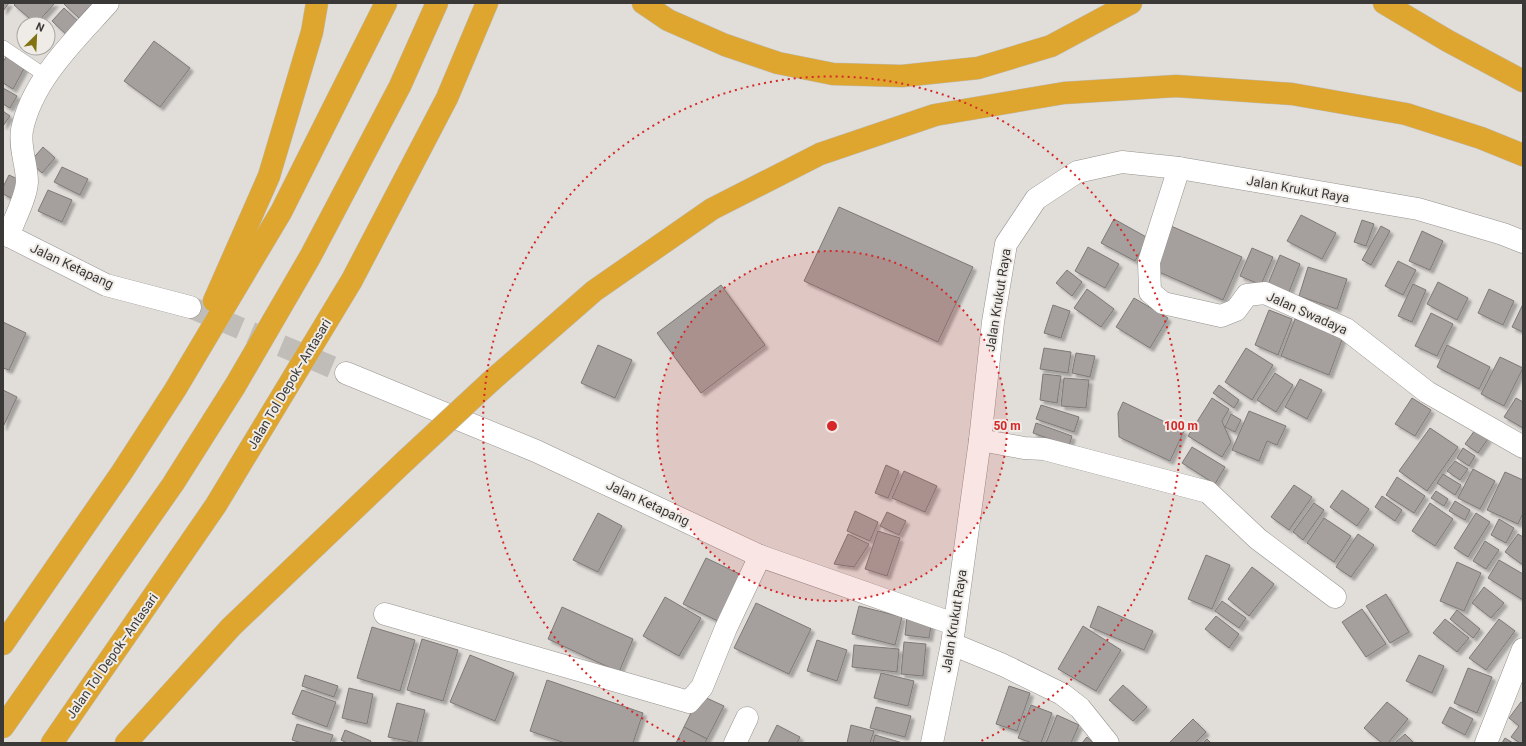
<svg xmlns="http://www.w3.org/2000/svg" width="1526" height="746" font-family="Roboto,sans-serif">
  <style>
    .building { fill: #a5a09d; stroke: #7e7977; filter: url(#shadow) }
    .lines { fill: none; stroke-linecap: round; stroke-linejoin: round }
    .minor-tunnel { stroke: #c0bdb9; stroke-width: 22; stroke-dasharray: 22 11; stroke-linecap: butt }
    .service-casing { stroke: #95928e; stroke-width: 14 }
    .minor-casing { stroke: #95928e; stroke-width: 23 }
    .tertiary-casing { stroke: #95928e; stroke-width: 23 }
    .motorway-casing { stroke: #bcbcbb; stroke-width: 23 }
    .service { stroke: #fff; stroke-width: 13 }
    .minor { stroke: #fff; stroke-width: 22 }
    .tertiary { stroke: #fff; stroke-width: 22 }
    .motorway { stroke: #dfa62f; stroke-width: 22 }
    .motorway-bridge-casing { stroke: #bcbcbb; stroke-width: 23; stroke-linecap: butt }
    .motorway-bridge { stroke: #dfa62f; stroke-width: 22 }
    .ring { fill: none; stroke: #d62828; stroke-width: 2; stroke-dasharray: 2 4 }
    .labels { text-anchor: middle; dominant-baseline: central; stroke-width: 4; stroke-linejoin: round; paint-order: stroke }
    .street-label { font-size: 13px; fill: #3a3937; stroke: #efebe7 }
    .centre { fill: #d62828; stroke: #efebe7; stroke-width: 2 }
    .ring-label { font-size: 12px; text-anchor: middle; font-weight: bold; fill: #d62828; stroke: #efebe7; stroke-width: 4; stroke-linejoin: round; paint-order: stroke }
  </style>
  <defs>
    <filter id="shadow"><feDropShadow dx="3.5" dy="3.5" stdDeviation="1" flood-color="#0004"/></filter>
  </defs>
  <rect width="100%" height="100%" fill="#e1deda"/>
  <g class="building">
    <path d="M 3,3 L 9,3 L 3,11 Z"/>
    <path d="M 16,3 L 55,3 L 36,24 L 14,5 Z"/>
    <path d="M 65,3 L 93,3 L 79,18 L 64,4 Z"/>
    <path d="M 64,8 L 84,27 L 72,40 L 52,21 Z"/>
    <path d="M 154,41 L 190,68 L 160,107 L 124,81 Z"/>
    <path d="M 6,57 L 25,67 L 13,89 L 3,83 L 3,62 Z"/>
    <path d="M 3,88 L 17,96 L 10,108 L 3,104 Z"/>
    <path d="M 3,111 L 10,116 L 3,126 Z"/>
    <path d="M 43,147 L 55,158 L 42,173 L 30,162 Z"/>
    <path d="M 62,167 L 88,179 L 80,195 L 54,182 Z"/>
    <path d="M 9,175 L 24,182 L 15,200 L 3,194 L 3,187 Z"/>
    <path d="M 48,190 L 72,200 L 62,222 L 38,211 Z"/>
    <path d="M 839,207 L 973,267 L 938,342 L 804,281 Z"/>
    <path d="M 1301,215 L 1336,233 L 1322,259 L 1287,241 Z"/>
    <path d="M 1114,219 L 1148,238 L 1135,261 L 1101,243 Z"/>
    <path d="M 1362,220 L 1374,224 L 1366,246 L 1354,242 Z"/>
    <path d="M 1171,226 L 1242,257 L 1223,300 L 1152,269 Z"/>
    <path d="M 1381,226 L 1390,231 L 1371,265 L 1362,260 Z"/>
    <path d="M 1422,231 L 1443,241 L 1430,270 L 1409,261 Z"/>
    <path d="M 1088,247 L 1119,264 L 1105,288 L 1075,271 Z"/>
    <path d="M 1252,248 L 1273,257 L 1261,285 L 1240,276 Z"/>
    <path d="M 1280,255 L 1300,264 L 1289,292 L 1268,284 Z"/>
    <path d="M 1398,261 L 1416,270 L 1403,295 L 1385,286 Z"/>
    <path d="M 1308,267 L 1347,279 L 1337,309 L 1299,296 Z"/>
    <path d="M 1067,270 L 1082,282 L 1072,296 L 1056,283 Z"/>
    <path d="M 1438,282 L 1468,298 L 1457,320 L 1427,304 Z"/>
    <path d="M 1413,284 L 1426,290 L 1412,322 L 1398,316 Z"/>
    <path d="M 721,285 L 765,345 L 701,393 L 657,333 Z"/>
    <path d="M 1087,289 L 1114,309 L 1101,327 L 1074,308 Z"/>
    <path d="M 1489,289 L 1514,301 L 1503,325 L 1478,313 Z"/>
    <path d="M 1134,298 L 1168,318 L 1150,348 L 1116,327 Z"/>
    <path d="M 1523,304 L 1523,332 L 1512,327 Z"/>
    <path d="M 1053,305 L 1070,311 L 1061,338 L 1044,333 Z"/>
    <path d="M 1269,310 L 1292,319 L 1278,355 L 1255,345 Z"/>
    <path d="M 1431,313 L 1453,324 L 1437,356 L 1415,346 Z"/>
    <path d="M 1295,319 L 1343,337 L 1329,375 L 1281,356 Z"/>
    <path d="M 3,322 L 26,333 L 9,370 L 3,368 Z"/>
    <path d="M 598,345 L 632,360 L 615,398 L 581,383 Z"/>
    <path d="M 1447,345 L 1490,367 L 1479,389 L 1437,367 Z"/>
    <path d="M 1044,348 L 1071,352 L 1068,373 L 1040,369 Z"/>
    <path d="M 1246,348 L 1273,365 L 1252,400 L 1225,382 Z"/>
    <path d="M 1076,353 L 1095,356 L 1090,377 L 1072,373 Z"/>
    <path d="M 1500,357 L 1523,368 L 1504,406 L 1481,394 Z"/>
    <path d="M 1275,373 L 1293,385 L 1276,412 L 1257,400 Z"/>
    <path d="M 1043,374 L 1061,376 L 1057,403 L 1040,400 Z"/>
    <path d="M 1064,378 L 1089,380 L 1086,408 L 1061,406 Z"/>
    <path d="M 1300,379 L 1322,390 L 1307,419 L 1285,407 Z"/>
    <path d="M 1219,385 L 1239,400 L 1234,408 L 1213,393 Z"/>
    <path d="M 3,390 L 17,397 L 3,427 Z"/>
    <path d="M 1212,398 L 1229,409 L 1222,421 L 1231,442 L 1222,457 L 1188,436 Z"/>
    <path d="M 1412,398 L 1431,410 L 1415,436 L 1395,424 Z"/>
    <path d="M 1516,398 L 1523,402 L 1523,428 L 1504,417 Z"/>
    <path d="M 1123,402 L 1184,431 L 1170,461 L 1119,437 L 1118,413 Z"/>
    <path d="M 1041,405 L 1079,417 L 1074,432 L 1036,419 Z"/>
    <path d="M 1249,411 L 1286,426 L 1277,445 L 1267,441 L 1259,461 L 1232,450 Z"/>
    <path d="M 1231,414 L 1241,420 L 1235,432 L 1225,427 Z"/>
    <path d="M 1036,423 L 1072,436 L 1069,446 L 1033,433 Z"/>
    <path d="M 1430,428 L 1458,447 L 1427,491 L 1399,471 Z"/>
    <path d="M 1475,430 L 1488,439 L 1478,453 L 1465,444 Z"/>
    <path d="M 1192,447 L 1225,467 L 1215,484 L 1182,463 Z"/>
    <path d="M 1463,448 L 1475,456 L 1469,466 L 1457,458 Z"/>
    <path d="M 1455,461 L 1468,469 L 1460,480 L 1447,471 Z"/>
    <path d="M 886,465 L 899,471 L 888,498 L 875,493 Z"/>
    <path d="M 1473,469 L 1495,481 L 1480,509 L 1458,498 Z"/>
    <path d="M 904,471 L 937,486 L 925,512 L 892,498 Z"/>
    <path d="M 1505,472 L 1523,480 L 1523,513 L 1518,524 L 1487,510 Z"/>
    <path d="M 1443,474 L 1461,485 L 1455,495 L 1437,483 Z"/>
    <path d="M 1397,477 L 1425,496 L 1414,513 L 1386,495 Z"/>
    <path d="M 1294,485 L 1312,497 L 1289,530 L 1271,517 Z"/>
    <path d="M 1342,490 L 1369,509 L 1357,526 L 1330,507 Z"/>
    <path d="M 1436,491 L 1448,499 L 1444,506 L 1431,498 Z"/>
    <path d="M 1382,496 L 1402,510 L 1395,521 L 1375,507 Z"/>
    <path d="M 1455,501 L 1470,510 L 1465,520 L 1449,511 Z"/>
    <path d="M 1314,503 L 1324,510 L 1303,540 L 1293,532 Z"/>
    <path d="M 1430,503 L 1453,519 L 1435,546 L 1412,531 Z"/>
    <path d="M 855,511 L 878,522 L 870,541 L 847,531 Z"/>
    <path d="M 887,512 L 906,521 L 899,535 L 880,526 Z"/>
    <path d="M 598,513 L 622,526 L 598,572 L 573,560 Z"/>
    <path d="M 1476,513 L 1490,522 L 1468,557 L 1454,548 Z"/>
    <path d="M 1324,518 L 1351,536 L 1334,562 L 1307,543 Z"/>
    <path d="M 1499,519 L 1514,528 L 1506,543 L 1491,535 Z"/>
    <path d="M 878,531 L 900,538 L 887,576 L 865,569 Z"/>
    <path d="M 848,534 L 869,544 L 854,567 L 834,564 Z"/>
    <path d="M 1358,534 L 1374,545 L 1351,577 L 1336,567 Z"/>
    <path d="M 1518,534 L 1523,537 L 1523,565 L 1505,552 Z"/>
    <path d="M 1485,541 L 1499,550 L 1486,569 L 1473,561 Z"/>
    <path d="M 1206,555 L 1230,565 L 1212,609 L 1188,599 Z"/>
    <path d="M 706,558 L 748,578 L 726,625 L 683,604 Z"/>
    <path d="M 1499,560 L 1523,574 L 1523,600 L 1488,578 Z"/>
    <path d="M 1457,562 L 1481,573 L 1464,611 L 1440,601 Z"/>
    <path d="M 1252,567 L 1274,584 L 1249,616 L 1228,599 Z"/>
    <path d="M 1484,587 L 1504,603 L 1491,618 L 1472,603 Z"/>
    <path d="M 1386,594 L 1409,632 L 1390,643 L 1366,606 Z"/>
    <path d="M 665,597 L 701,618 L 679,656 L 643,636 Z"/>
    <path d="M 1222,601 L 1246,618 L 1239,628 L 1215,611 Z"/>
    <path d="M 756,603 L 811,629 L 789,674 L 734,648 Z"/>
    <path d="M 859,606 L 902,617 L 895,645 L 852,634 Z"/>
    <path d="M 1098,606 L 1153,631 L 1144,650 L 1090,627 Z"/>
    <path d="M 562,607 L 633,639 L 619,672 L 548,639 Z"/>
    <path d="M 1362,609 L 1386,644 L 1366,657 L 1342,622 Z"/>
    <path d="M 1457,610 L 1480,629 L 1473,638 L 1450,619 Z"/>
    <path d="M 1216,616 L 1239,634 L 1229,648 L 1205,629 Z"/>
    <path d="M 907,617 L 932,620 L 929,638 L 905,635 Z"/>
    <path d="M 1445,619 L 1469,638 L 1457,652 L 1433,633 Z"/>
    <path d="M 1499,619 L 1515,631 L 1486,670 L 1469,658 Z"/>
    <path d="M 1083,626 L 1121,650 L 1096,691 L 1058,669 Z"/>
    <path d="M 372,627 L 415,640 L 400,691 L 357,678 Z"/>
    <path d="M 422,639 L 458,650 L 443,701 L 407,690 Z"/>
    <path d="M 817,640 L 847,650 L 837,681 L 807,671 Z"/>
    <path d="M 904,642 L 926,644 L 923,676 L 901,674 Z"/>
    <path d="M 854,645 L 899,649 L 897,672 L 852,667 Z"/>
    <path d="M 470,655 L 514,673 L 495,721 L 450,702 Z"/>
    <path d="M 1419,655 L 1444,666 L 1432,693 L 1406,681 Z"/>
    <path d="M 1468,668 L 1492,677 L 1477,713 L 1454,703 Z"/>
    <path d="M 881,673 L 914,681 L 908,706 L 874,698 Z"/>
    <path d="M 305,675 L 338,686 L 334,697 L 302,686 Z"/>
    <path d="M 547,680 L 643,713 L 633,743 L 565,743 L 530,731 Z"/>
    <path d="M 1123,685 L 1147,707 L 1133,721 L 1109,700 Z"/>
    <path d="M 1009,686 L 1030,693 L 1017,731 L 996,724 Z"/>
    <path d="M 349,688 L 373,694 L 367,724 L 342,718 Z"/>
    <path d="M 302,690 L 336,702 L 327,727 L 292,714 Z"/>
    <path d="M 700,695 L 724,706 L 707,739 L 684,727 Z"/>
    <path d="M 1387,702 L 1408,719 L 1388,743 L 1382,743 L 1364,728 Z"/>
    <path d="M 1521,702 L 1523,703 L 1523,743 L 1520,743 L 1511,737 L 1519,726 L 1509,718 Z"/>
    <path d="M 397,703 L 425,710 L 417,743 L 388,737 Z"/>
    <path d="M 1031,705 L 1052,713 L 1041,743 L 1032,743 L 1018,738 Z"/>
    <path d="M 876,707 L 911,716 L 905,737 L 870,728 Z"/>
    <path d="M 1450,707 L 1473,719 L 1465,735 L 1442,723 Z"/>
    <path d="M 1057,715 L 1079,725 L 1071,743 L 1046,743 Z"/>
    <path d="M 1193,719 L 1206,732 L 1195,743 L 1169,743 Z"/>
    <path d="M 297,724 L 333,735 L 330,743 L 302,743 L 292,740 Z"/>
    <path d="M 777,725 L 800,737 L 797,743 L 768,743 Z"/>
    <path d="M 851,725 L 874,731 L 870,743 L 847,743 Z"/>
    <path d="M 684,727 L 707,739 L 705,743 L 676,743 Z"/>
    <path d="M 345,730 L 371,741 L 370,743 L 347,743 L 341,740 Z"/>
    <path d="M 1405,734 L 1414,743 L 1395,743 Z"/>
    <path d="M 875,735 L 903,743 L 873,743 Z"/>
    <path d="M 1087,737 L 1094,743 L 1082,743 Z"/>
    <path d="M 1505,738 L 1513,743 L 1502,743 Z"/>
    <path d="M 1207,739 L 1211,743 L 1203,743 Z"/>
  </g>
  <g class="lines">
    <path class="minor-tunnel" d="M 190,307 L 346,373"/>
    <defs>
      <path id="service" d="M 3,47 L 46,76"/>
      <g id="minor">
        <path d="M 1179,168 L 1149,262 L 1150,292 L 1163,303 L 1221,316 L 1236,310 L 1247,295 L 1265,293 L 1346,329 L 1427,392 L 1523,447"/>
        <path d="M 3,233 L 106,285 L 190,307"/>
        <path d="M 8,236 C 14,220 26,198 27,182 C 27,164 19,148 22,130 C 32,80 75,40 108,3"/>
        <path d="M 346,373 L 536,451 L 760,556 L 954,624"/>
        <path d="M 980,440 L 1024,448 L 1044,449 L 1208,492 L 1258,539 L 1335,597"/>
        <path d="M 385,614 L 689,702 L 702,687 L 726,628 L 760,556"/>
        <path d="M 952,644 L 1003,665 L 1062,694 L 1080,708 L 1108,743"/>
        <path d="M 735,743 L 747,718"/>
        <path d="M 1486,743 L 1523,649"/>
      </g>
      <path id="tertiary" d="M 932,743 L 952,644 L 980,440 L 993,322 L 1006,244 L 1036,199 L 1077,172 L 1122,162 L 1179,168 L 1418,209 L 1503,234 L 1523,242"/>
      <g id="motorway">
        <path d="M 643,3 L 668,20 L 725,45 L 778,63 L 833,74 L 902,76 L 978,68 L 1051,46 L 1131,3"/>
        <path d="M 1384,3 L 1448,41 L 1523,81"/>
        <path d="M 214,301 L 269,176 L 312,32 L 317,3"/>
        <path d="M 490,382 L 594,291 L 712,209 L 820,154 L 935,115 L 1064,93 L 1176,86 L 1292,94 L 1406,114 L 1481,138 L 1523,155"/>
        <path d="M 3,644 L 122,472 L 175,390 L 281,212 L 386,3"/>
        <path d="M 3,727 L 173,484 L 235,386 L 310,257 L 400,86 L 437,3"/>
        <path d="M 52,743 L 216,505 L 352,280 L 447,98 L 487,3"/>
        <path d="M 126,743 L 231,627 L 405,461"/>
      </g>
    </defs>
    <use href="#service" class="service-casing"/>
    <use href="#minor" class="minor-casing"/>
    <use href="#tertiary" class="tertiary-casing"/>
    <use href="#motorway" class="motorway-casing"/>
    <use href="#service" class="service"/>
    <use href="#minor" class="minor"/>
    <use href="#tertiary" class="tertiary"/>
    <use href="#motorway" class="motorway"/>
    <defs>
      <path id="motorway-bridge" d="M 405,461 L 490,382"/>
    </defs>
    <use href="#motorway-bridge" class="motorway-bridge-casing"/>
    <use href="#motorway-bridge" class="motorway-bridge"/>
  </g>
  <circle cx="832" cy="426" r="175" fill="#d62828" fill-opacity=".12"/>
  <g class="ring">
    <circle cx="832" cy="426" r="175"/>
    <path d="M685 742A349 349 0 1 1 979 742"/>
  </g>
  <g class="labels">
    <g class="street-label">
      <text transform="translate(1298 189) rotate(10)">Jalan Krukut Raya</text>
      <text transform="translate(72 266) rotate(25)">Jalan Ketapang</text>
      <text transform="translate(998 300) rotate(-81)">Jalan Krukut Raya</text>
      <text transform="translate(1307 313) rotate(24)">Jalan Swadaya</text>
      <text transform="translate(289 384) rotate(-59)">Jalan Tol Depok–Antasari</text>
      <text transform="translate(648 503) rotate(25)">Jalan Ketapang</text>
      <text transform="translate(954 621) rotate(-81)">Jalan Krukut Raya</text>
      <text transform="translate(112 656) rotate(-55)">Jalan Tol Depok–Antasari</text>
    </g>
  </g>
  <circle cx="832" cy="426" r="6" class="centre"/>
  <g class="ring-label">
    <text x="1007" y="430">50 m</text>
    <text x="1181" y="430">100 m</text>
  </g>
  <rect width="1526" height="746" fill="none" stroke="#3a3937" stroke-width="8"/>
  <g transform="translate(36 36) rotate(24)"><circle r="19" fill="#efebe7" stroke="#a7a4a1"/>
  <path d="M0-3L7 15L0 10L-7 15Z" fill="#827212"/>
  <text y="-6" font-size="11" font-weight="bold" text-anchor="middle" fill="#3a3937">N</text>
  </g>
</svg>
